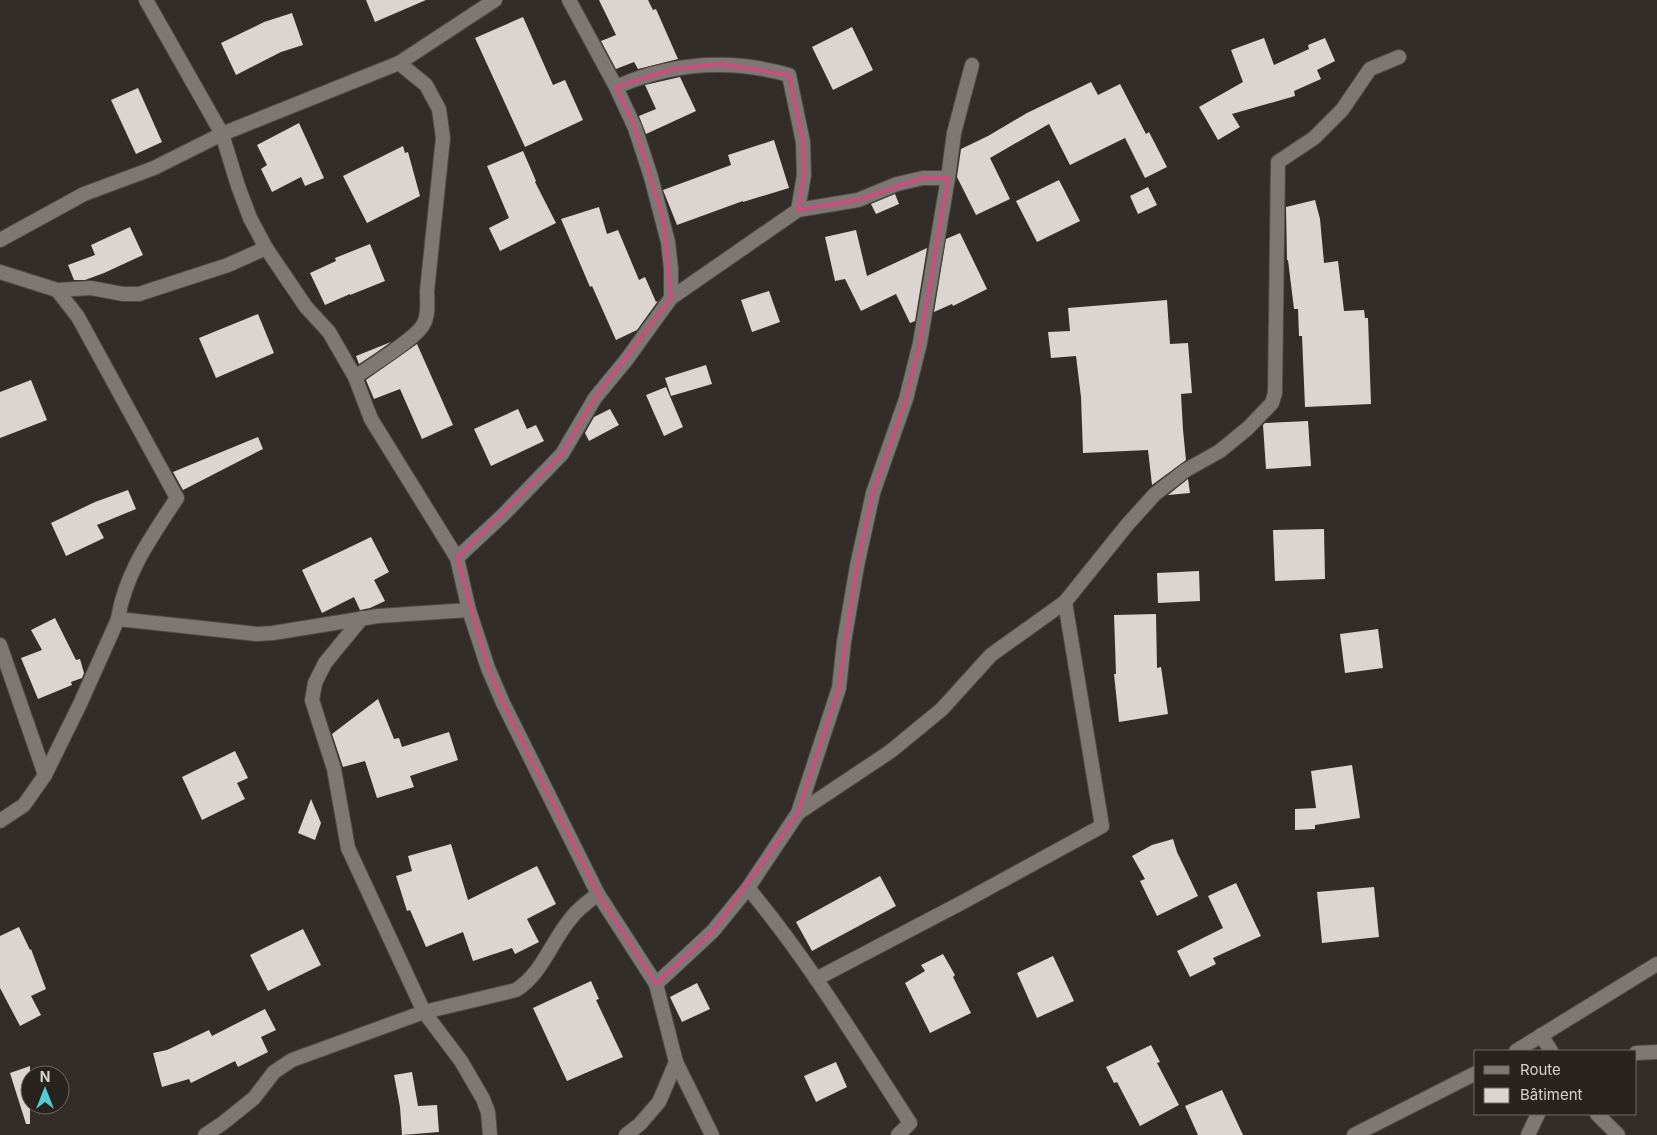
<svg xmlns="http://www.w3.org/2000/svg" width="1657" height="1135" font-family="Inter,sans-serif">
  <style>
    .building { fill: #dcd4d0 }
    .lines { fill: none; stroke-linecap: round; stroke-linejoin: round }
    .minor-casing { stroke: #4e4a47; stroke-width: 16 }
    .minor { stroke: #7e7773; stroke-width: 14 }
    .marked { fill: none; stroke: #c8507e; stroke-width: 4; stroke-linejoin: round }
  </style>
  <rect width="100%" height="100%" fill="#332d2a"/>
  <g class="building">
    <path d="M 366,0 L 426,0 L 375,22 Z"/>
    <path d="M 599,0 L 648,0 L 653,10 L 656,9 L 678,59 L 638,69 L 634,62 L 616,69 L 601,41 L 616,35 Z"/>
    <path d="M 292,13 L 303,45 L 281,52 L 236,75 L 221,43 L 264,22 Z"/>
    <path d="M 523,17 L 553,85 L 565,80 L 583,120 L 525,147 L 475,38 Z"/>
    <path d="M 852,27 L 873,70 L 833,90 L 812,47 Z"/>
    <path d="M 1264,38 L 1274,65 L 1309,49 L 1308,45 L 1325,38 L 1335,61 L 1317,70 L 1321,79 L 1294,91 L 1295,96 L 1232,114 L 1240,127 L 1218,140 L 1199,107 L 1243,82 L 1231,50 Z"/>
    <path d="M 680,77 L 696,111 L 646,134 L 639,116 L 656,109 L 645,85 Z"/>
    <path d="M 1091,82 L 1098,95 L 1120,84 L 1146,134 L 1149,132 L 1167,167 L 1145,178 L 1125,138 L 1070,165 L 1049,124 L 990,158 L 1010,199 L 976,215 L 957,177 L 961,149 L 988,136 L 1027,113 Z"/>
    <path d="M 138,88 L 162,142 L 136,154 L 111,100 Z"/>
    <path d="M 299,123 L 324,178 L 305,186 L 301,177 L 272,192 L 261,169 L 267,165 L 257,145 Z"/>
    <path d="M 774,140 L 789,188 L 743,202 L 743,201 L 677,225 L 663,190 L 731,165 L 728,155 Z"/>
    <path d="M 403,146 L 405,153 L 408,152 L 420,196 L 367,223 L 343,176 Z"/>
    <path d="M 523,151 L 536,181 L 535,182 L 556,223 L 500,251 L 489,228 L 509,218 L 487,166 Z"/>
    <path d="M 1059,180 L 1080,221 L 1037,242 L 1016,201 Z"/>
    <path d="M 1148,187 L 1157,205 L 1138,214 L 1130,196 Z"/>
    <path d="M 895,194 L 899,204 L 876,214 L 871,204 Z"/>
    <path d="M 1315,200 L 1320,219 L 1324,263 L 1338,261 L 1344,311 L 1364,310 L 1365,318 L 1368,318 L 1371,404 L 1305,407 L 1302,336 L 1299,336 L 1298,309 L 1294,309 L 1288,260 L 1287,260 L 1286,207 Z"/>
    <path d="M 599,207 L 607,234 L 618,230 L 639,280 L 645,277 L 656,302 L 658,301 L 637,330 L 616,340 L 592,286 L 590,287 L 561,219 Z"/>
    <path d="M 130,227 L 143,255 L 104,273 L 85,280 L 74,280 L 68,265 L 95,255 L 91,245 Z"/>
    <path d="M 856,230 L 867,276 L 927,248 L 915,321 L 910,323 L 896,294 L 861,311 L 845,279 L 835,281 L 825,237 Z"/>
    <path d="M 960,233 L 987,289 L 953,306 L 952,304 L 934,312 L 946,239 Z"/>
    <path d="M 370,244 L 385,281 L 350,295 L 350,294 L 325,305 L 310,273 L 336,261 L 335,258 Z"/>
    <path d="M 769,291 L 780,322 L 752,332 L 741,300 Z"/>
    <path d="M 1167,300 L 1170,344 L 1188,343 L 1192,393 L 1181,394 L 1183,430 L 1186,460 L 1152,485 L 1148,450 L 1083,453 L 1081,397 L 1076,356 L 1051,358 L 1048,332 L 1070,331 L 1068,308 Z"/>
    <path d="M 258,314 L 274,353 L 216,378 L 199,338 Z"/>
    <path d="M 391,342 L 377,352 L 359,364 L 356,356 Z"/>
    <path d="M 417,344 L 453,425 L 422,439 L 400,389 L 374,399 L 366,380 Z"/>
    <path d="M 706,365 L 712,384 L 671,396 L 665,378 Z"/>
    <path d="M 31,380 L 47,420 L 0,438 L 0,392 Z"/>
    <path d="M 666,387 L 683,427 L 664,436 L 646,395 Z"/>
    <path d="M 518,409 L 527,429 L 536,425 L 544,441 L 491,466 L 474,429 Z"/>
    <path d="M 610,409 L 619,425 L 589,441 L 585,433 L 594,417 Z"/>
    <path d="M 1308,421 L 1311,466 L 1266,469 L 1263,425 L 1265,423 Z"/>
    <path d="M 258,437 L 263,449 L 183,490 L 173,472 Z"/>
    <path d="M 1188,479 L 1190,493 L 1168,495 Z"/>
    <path d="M 128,490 L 136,509 L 97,525 L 104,538 L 66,556 L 51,523 L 95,502 Z"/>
    <path d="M 1324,529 L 1325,579 L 1275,581 L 1273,530 Z"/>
    <path d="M 371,537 L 389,572 L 374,580 L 385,601 L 370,608 L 360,610 L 354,597 L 322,613 L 302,570 Z"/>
    <path d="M 1199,571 L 1200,601 L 1158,603 L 1157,573 Z"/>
    <path d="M 1156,614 L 1157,668 L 1161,667 L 1168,714 L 1119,722 L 1114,674 L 1116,674 L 1114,615 Z"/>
    <path d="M 55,618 L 76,660 L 80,659 L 84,673 L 82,678 L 71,682 L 72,685 L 38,699 L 21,658 L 42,650 L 31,630 Z"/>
    <path d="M 1378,629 L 1383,668 L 1345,673 L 1340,634 Z"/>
    <path d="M 378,699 L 394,739 L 399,738 L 402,747 L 449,732 L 458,760 L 410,776 L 414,787 L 377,798 L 365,761 L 343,767 L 332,734 Z"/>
    <path d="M 235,751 L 248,778 L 237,783 L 245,799 L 202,820 L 182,777 Z"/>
    <path d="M 1352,765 L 1360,818 L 1315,825 L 1315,829 L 1295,830 L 1295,809 L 1316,808 L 1311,771 Z"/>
    <path d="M 311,799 L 321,823 L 315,840 L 298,833 Z"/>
    <path d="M 1173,839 L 1177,852 L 1198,896 L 1157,916 L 1140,881 L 1145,879 L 1132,856 L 1152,845 Z"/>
    <path d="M 451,844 L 468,900 L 537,866 L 556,904 L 527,919 L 539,942 L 515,954 L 512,948 L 473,961 L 463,932 L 426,947 L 410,910 L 407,911 L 396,876 L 412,871 L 408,856 Z"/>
    <path d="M 880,876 L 896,906 L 812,951 L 796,922 Z"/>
    <path d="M 1236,883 L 1261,936 L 1213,958 L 1216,964 L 1190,977 L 1177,951 L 1223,928 L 1208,896 Z"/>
    <path d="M 1374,887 L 1379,937 L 1322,943 L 1317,892 Z"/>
    <path d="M 19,927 L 30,950 L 31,949 L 46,989 L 31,996 L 41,1015 L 20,1026 L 0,988 L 0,936 Z"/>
    <path d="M 303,929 L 321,965 L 268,991 L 250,955 Z"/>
    <path d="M 943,954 L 955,975 L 953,977 L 971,1013 L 930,1033 L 905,983 L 925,971 L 921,965 Z"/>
    <path d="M 1053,956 L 1074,1001 L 1037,1018 L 1017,973 Z"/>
    <path d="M 591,981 L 599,999 L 596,1000 L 623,1057 L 567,1081 L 533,1008 Z"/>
    <path d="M 697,983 L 710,1009 L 682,1022 L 670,997 Z"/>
    <path d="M 265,1009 L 276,1030 L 261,1037 L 268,1052 L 238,1067 L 235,1061 L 191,1083 L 189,1079 L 162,1087 L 153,1053 L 167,1050 L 209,1030 L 212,1036 Z"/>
    <path d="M 1151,1045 L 1160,1062 L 1157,1063 L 1179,1105 L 1140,1126 L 1117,1082 L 1114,1083 L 1106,1067 Z"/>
    <path d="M 836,1062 L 847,1087 L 816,1102 L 804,1076 Z"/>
    <path d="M 30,1066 L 30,1124 L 26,1124 L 10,1073 Z"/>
    <path d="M 412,1072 L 418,1106 L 437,1105 L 439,1132 L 402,1135 L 400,1107 L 394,1075 Z"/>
    <path d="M 1222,1090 L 1243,1135 L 1198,1135 L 1185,1106 Z"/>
  </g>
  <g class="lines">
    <defs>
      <g id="minor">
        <path d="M 146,0 L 222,134 L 238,186 L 250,218 L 266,248 L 306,307 L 329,332 L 355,377 L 371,419 L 457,558 L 469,610 L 488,668 L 503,703 L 598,894 L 656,984 L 676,1062 L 712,1135"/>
        <path d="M 569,0 L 616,87 L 635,128 L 651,177 L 668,242 L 671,269 L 671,298"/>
        <path d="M 616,87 C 673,62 729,58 789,75 L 803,142 L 804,175 L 798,210"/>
        <path d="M 948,178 L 954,133 L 972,65"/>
        <path d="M 0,240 L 84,194 L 154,168 L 222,134 L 399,63 L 495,0"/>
        <path d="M 0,272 L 57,290 L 78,317 L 177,498 C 152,536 125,573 118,619"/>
        <path d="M 57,290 L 91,288 L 123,294 L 139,294 L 228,265 L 266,248"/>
        <path d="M 355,377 C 371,366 415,339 423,325 C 429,316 427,301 427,291 L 443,138 L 439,109 L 426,85 L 399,63"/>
        <path d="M 457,558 L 504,514 L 562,454 L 595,398 L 627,359 L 671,298 L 798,210 L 858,200 L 897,184 L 923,178 L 948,178 L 920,343 L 906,399 L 873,493 L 857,566 L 844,642 L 839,688 L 798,813"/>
        <path d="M 362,618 L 325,663 L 315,683 L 312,700 L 334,769 L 348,848 L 424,1012 L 461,1061 L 483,1099 L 488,1112 L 490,1135"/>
        <path d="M 0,645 L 45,775"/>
        <path d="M 0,821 L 24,805 L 45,775 L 80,704 L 118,619 L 257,634 L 273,633 L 378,616 L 469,610"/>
        <path d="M 748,888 C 809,961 858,1043 910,1123 L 898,1135"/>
        <path d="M 816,979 L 963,902 L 1102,826 L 1065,602"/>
        <path d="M 656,984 L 713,931 L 748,888 L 798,813 L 891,751 L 942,709 L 991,655 L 1065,602 L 1127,525 L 1155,494 L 1186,470 L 1220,451 L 1248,428 L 1272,403 L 1275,393 L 1278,162 L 1314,138 L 1342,110 L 1370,69 L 1399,57"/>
        <path d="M 1541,1035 L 1551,1051"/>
        <path d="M 1516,1051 L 1657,964"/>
        <path d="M 1636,1053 L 1657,1052"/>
        <path d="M 1597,1114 L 1618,1135"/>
        <path d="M 205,1135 L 223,1123 L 254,1098 L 274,1072 L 292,1060 L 424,1012 L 516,990 C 543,973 551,941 572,917 C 579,908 589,901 598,894"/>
        <path d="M 626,1135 L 640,1124 L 659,1102 L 676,1062"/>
        <path d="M 1354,1135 L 1476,1073"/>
        <path d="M 1528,1135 L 1538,1114"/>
      </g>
    </defs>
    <use href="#minor" class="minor-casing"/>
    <use href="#minor" class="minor"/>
  </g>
  <path class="marked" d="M 720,64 L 789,75 L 803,142 L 804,175 L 798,210 L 858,200 L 923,178 L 948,178 L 920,343 L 906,399 L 873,493 L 857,566 L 839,688 L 798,813 L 713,931 L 656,984 L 598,894 L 503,703 L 488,668 L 457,558 L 562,454 L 595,398 L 671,298 L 663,218 L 635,128 L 616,87 L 673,69 Z"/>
  <rect x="1474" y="1050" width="162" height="65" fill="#292320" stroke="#6e6966"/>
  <rect x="1484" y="1066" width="25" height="8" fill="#7e7773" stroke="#6e6966"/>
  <text x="1520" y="1075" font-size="15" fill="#d5d1cf">Route</text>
  <rect x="1484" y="1088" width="25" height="15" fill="#dcd4d0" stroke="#6e6966"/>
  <text x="1520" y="1100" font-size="15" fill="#d5d1cf">Bâtiment</text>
  <g transform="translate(45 1090)"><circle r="24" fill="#292320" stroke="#6e6966"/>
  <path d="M0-4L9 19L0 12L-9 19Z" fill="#52ccd6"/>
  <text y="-8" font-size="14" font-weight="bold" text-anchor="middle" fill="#d5d1cf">N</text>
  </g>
</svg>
